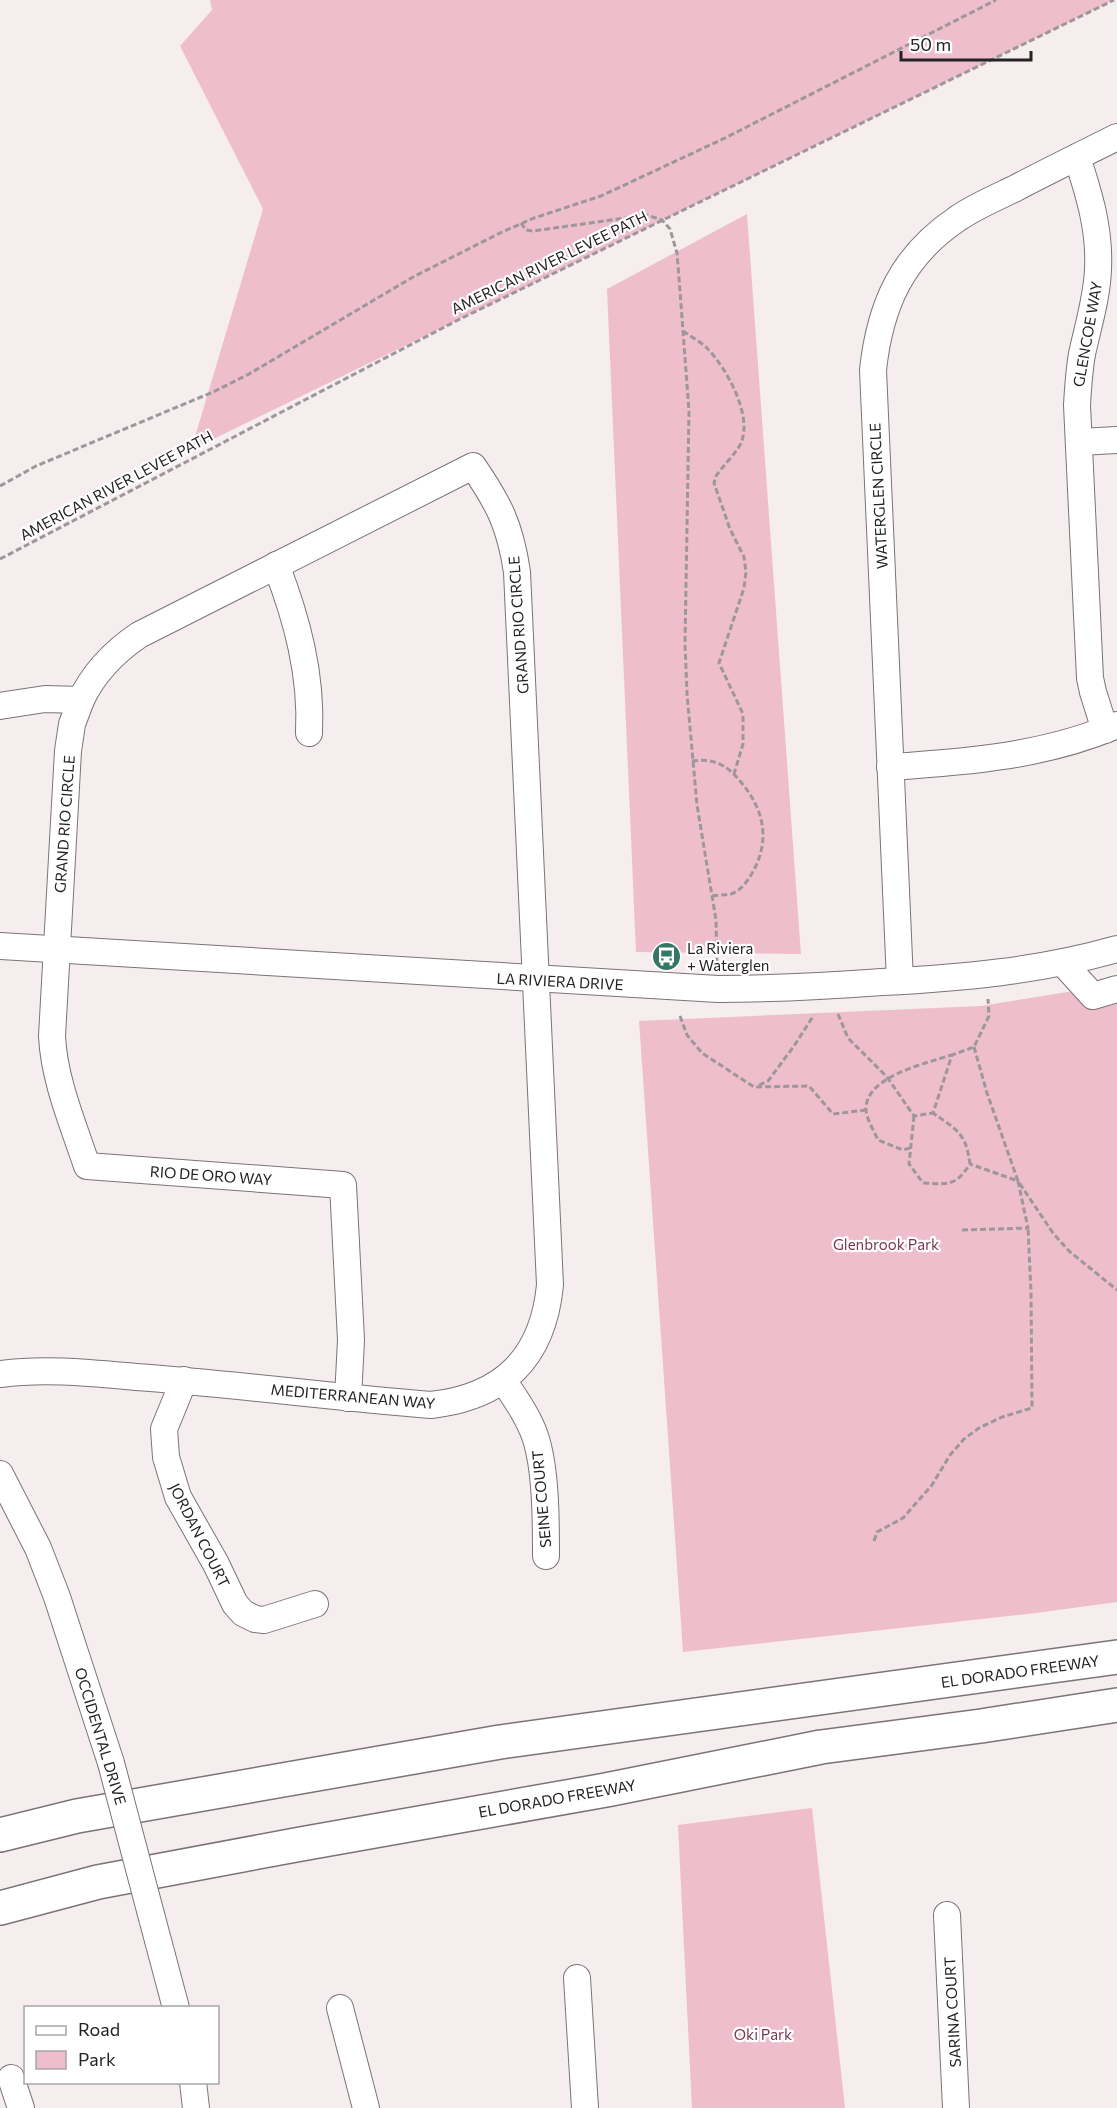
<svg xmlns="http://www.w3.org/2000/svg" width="1117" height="2108" font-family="Commissioner,sans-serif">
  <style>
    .green { fill: #eebecd }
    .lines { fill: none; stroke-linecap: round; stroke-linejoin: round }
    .minor-casing { stroke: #7c7376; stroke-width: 28 }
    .highway-casing { stroke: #7c7376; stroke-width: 36 }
    .path { stroke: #9e9799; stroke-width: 3; stroke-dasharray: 6 3; stroke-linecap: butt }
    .minor { stroke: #fff; stroke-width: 26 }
    .highway { stroke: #fff; stroke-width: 33 }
    .minor-bridge-casing { stroke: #7c7376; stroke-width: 28; stroke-linecap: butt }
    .minor-bridge { stroke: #fff; stroke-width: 26 }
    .labels { text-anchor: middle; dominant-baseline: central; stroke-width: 4.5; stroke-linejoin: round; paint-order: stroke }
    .street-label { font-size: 15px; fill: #252223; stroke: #fff }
    .poi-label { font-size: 15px; fill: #252223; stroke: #fff; text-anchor: start }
    .park-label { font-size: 15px; fill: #7c3551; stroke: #fff }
  </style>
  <rect width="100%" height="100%" fill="#f6edef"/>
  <g class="green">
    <path d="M 210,0 L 1114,0 L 191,450 L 263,209 L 180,46 L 212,10 Z"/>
    <path d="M 747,214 L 801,954 L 636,952 L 607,289 Z"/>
    <path d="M 1117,978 L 1117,1602 L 1036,1613 L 683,1652 L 639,1021 L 981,1006 L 1074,991 Z"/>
    <path d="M 812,1808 L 845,2108 L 692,2108 L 678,1825 Z"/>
  </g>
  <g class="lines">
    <defs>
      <g id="minor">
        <path d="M 1077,157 C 1089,194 1100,229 1098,269 C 1097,298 1088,326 1082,354 C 1079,371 1078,388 1077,405 L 1090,678 L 1093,692 L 1105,730"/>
        <path d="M 1079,442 L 1117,440"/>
        <path d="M 276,565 C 297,619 312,675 309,733"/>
        <path d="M 81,700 L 72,724 L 68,751 L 52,1036 C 54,1080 73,1124 87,1166 L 343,1185 L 351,1340 L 348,1398"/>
        <path d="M 0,706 L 45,699 L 81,700 C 94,672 114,652 139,635 L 473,466 C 499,504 510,525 517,572 L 550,1285 C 543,1358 503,1397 431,1405 C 332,1397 235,1384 136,1377 C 91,1373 45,1368 0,1374"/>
        <path d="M 890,767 C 967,762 1045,756 1117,725"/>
        <path d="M 0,946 L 718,989 C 773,989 827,986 882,982 C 961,978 1040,971 1117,949"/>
        <path d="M 1063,963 L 1093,996 L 1117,989"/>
        <path d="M 900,981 L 873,370 C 880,305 902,256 957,219 C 974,207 995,198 1014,189 C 1048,171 1083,154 1117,137"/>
        <path d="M 184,1380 L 164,1429 L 166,1457 L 178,1497 L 216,1564 L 235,1604 L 243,1613 L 255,1619 L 264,1620 L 315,1604"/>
        <path d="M 503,1380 C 515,1398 528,1416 535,1436 C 546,1468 546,1521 546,1556"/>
        <path d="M 0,1474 L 38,1548 L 57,1597 L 111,1763"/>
        <path d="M 947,1915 L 956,2108"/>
        <path d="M 152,1918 L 176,2008"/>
        <path d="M 577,1978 L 585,2108"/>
        <path d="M 340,2008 L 366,2108"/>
        <path d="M 11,2078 L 21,2108"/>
        <path d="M 193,2082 L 196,2108"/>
      </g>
      <g id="highway">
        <path d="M 0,1835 L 77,1816 L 500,1742 L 1117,1657"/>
        <path d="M 0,1908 L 98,1882 L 301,1844 L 606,1790 L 821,1747 L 981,1726 L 1117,1705"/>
      </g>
    </defs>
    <use href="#minor" class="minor-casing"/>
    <use href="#highway" class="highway-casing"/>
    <g class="path">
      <path d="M 521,223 L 526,230 L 533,231 L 647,215 L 662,220 L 670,229 L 677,253 L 679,278 L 689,411 L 685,643 L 687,694 L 697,805 L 716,920 L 717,968"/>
      <path d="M 683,331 C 690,336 699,341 706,347 C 726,367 753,415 741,443 C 738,451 722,467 716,476 L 714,483 L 730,529 L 744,557 L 746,572 L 744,588 L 719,663 L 743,714 L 743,744 L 734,774"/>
      <path d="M 0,486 L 36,466 L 213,392 L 249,374 L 413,277 L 502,232 L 534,218 L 601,196 L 725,138 L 996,0"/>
      <path d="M 0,559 L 458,320 L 1114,0"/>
      <path d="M 692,761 C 714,758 727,765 740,781 C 765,810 771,842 751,875 C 746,883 740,891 731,894 C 725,895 718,895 712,896"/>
      <path d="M 838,1014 L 848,1038 L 887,1077 L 914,1116 L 933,1113 L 952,1055 L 974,1047 L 989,1016 L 988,999"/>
      <path d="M 680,1016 L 687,1035 L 702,1053 L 754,1087 L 809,1086 L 833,1114 L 866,1110"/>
      <path d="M 974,1047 L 987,1093 L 1018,1181 L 1053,1233 L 1069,1251 L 1117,1290"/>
      <path d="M 759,1085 L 768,1081 L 794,1046 L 814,1015"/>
      <path d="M 914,1116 L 909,1164 L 923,1183 C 948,1184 955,1187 970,1164 C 966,1133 957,1130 933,1113"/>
      <path d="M 910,1148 L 903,1150 L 878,1140 C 874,1131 866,1118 866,1109 C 866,1076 925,1064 951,1055"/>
      <path d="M 962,1230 L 1028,1228 L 1018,1181 L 970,1164"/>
      <path d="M 874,1541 L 877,1532 L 903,1518 L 932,1485 L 950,1455 L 964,1439 L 979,1428 L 1002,1417 L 1032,1408 L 1031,1292 L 1028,1228"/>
    </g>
    <use href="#minor" class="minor"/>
    <use href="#highway" class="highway"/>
    <defs>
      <path id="minor-bridge" d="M 111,1763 L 152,1918"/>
    </defs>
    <use href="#minor-bridge" class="minor-bridge-casing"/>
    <use href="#minor-bridge" class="minor-bridge"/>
  </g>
  <defs>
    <symbol id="bus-disc" viewBox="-11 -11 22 22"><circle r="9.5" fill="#347769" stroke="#fff"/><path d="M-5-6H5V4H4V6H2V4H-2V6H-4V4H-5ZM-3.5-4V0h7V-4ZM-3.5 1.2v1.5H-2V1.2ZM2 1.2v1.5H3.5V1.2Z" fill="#fff"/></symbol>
  </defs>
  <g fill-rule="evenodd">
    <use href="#bus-disc" x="650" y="940" width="33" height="33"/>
  </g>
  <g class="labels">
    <g class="street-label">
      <text transform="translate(549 262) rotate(-26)">AMERICAN RIVER LEVEE PATH</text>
      <text transform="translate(1087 334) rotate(-80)">GLENCOE WAY</text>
      <text transform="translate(116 485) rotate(-28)">AMERICAN RIVER LEVEE PATH</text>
      <text transform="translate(878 496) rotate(-93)">WATERGLEN CIRCLE</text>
      <text transform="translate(518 625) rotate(-94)">GRAND RIO CIRCLE</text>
      <text transform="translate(64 824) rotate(-86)">GRAND RIO CIRCLE</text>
      <text transform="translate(560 981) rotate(3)">LA RIVIERA DRIVE</text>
      <text transform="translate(211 1175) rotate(4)">RIO DE ORO WAY</text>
      <text transform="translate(353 1396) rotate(5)">MEDITERRANEAN WAY</text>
      <text transform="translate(541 1499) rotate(-95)">SEINE COURT</text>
      <text transform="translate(200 1535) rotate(63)">JORDAN COURT</text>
      <text transform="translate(1020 1671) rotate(-8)">EL DORADO FREEWAY</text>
      <text transform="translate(101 1736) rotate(73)">OCCIDENTAL DRIVE</text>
      <text transform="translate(557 1798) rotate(-10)">EL DORADO FREEWAY</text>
      <text transform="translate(952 2012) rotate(-93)">SARINA COURT</text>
    </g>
    <g class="poi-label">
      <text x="687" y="948">La Riviera<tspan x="687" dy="17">+ Waterglen</tspan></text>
    </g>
    <g class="park-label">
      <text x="886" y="1244">Glenbrook Park</text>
      <text x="763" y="2034">Oki Park</text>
    </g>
  </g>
  <rect x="24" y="2006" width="195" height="78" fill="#ffffff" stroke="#a8a7a7" stroke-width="1.5"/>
  <rect x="36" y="2026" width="30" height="9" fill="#ffffff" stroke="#a8a7a7" stroke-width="1.5"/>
  <text x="78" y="2036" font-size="18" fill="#252223">Road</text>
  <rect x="36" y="2051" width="30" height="18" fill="#eebecd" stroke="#a8a7a7" stroke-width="1.5"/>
  <text x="78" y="2066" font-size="18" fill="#252223">Park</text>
  <path d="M901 51v9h130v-9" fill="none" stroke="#252223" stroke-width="3"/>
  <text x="910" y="51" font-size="18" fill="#252223" stroke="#ffffff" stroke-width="4.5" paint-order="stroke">50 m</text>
</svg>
